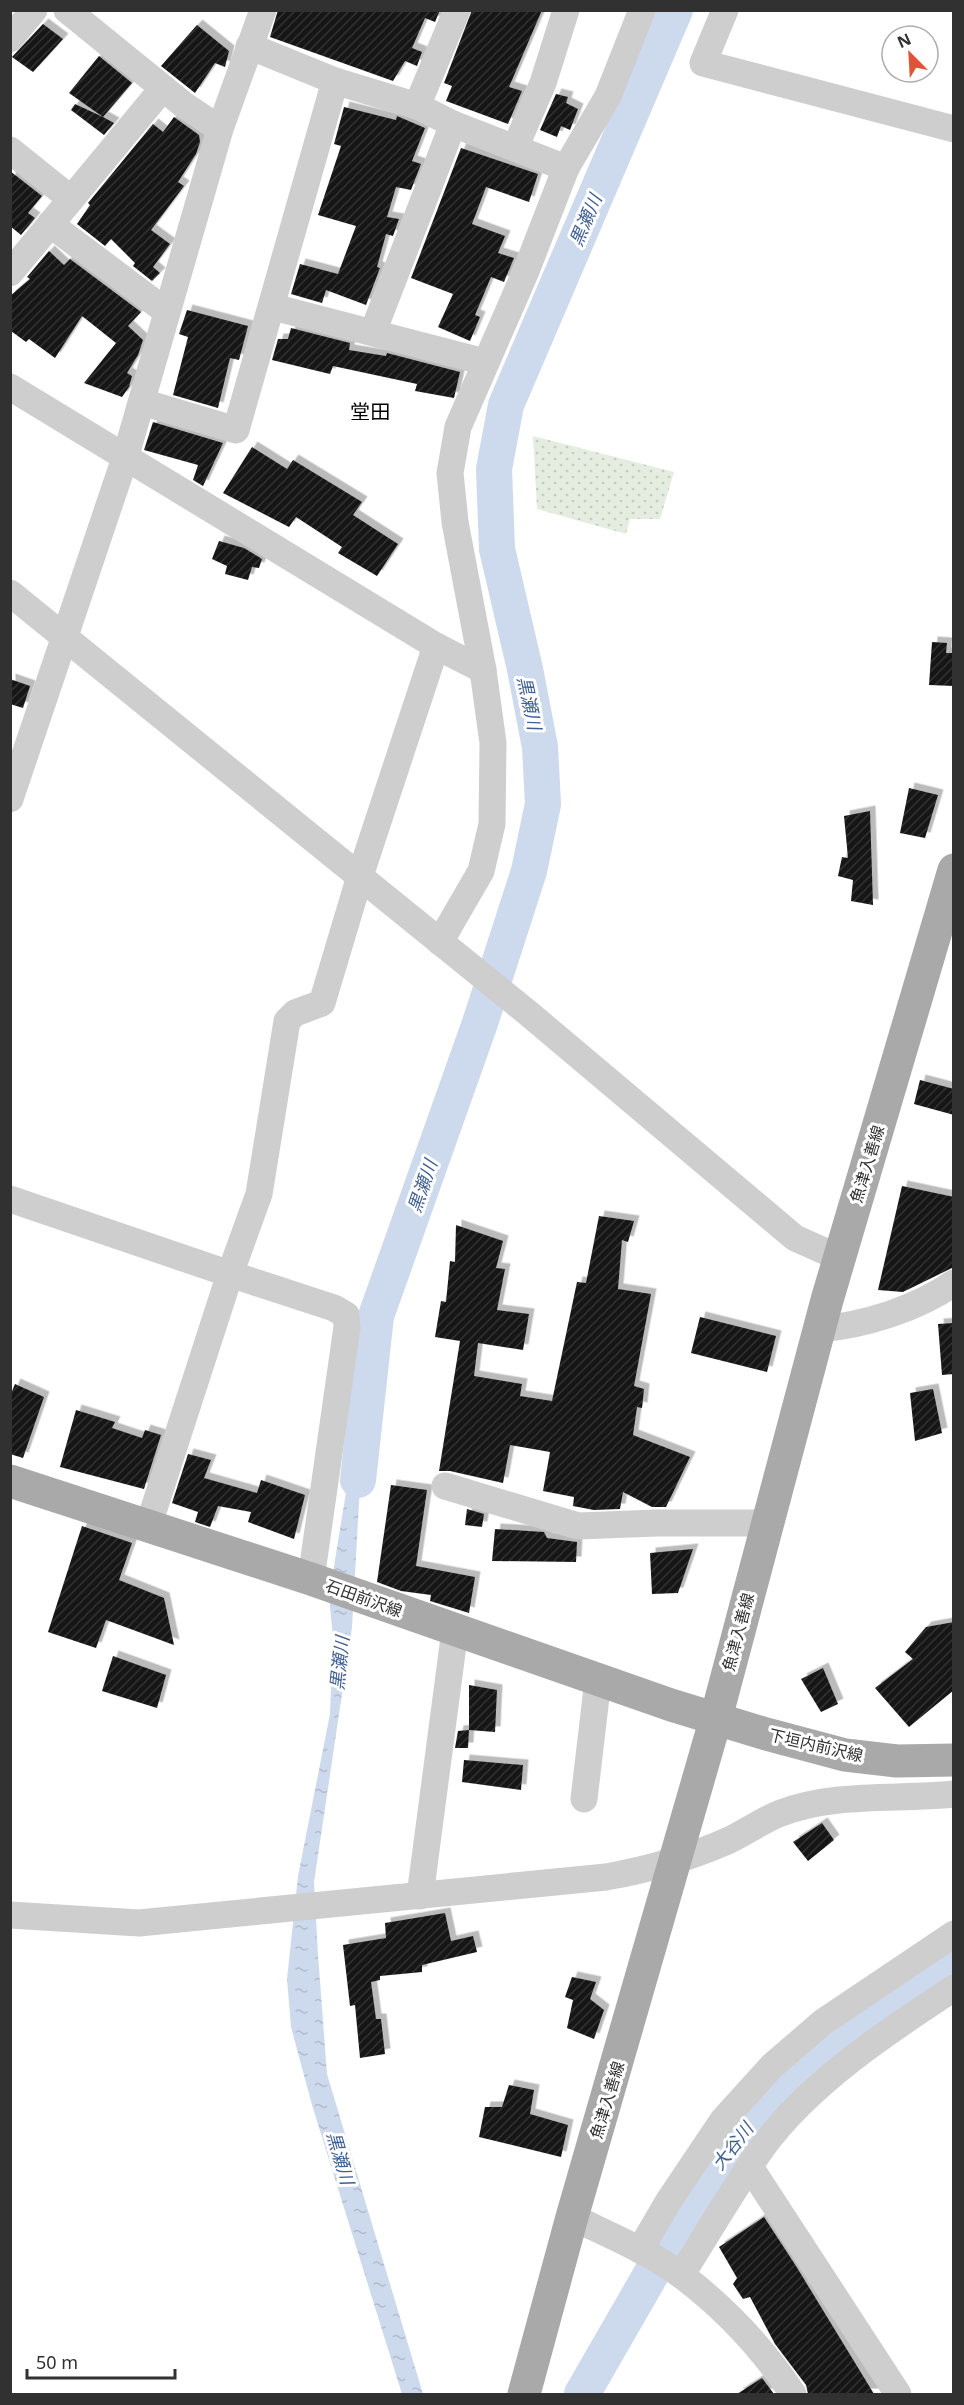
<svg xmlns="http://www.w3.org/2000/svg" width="964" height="2405" font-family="'Noto Sans','Noto Sans JP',sans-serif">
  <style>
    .grass { fill: url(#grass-dots) }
    .water { fill: url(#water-ripples) }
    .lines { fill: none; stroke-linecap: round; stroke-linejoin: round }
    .river { stroke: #cdd9ec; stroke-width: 36 }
    .building { fill: url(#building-hatch); filter: url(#shadow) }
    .minor { stroke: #cecece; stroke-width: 27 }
    .major { stroke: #a9a9a9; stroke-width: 33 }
    .labels { text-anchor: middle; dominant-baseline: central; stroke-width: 6; stroke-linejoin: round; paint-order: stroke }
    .street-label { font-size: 16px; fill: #313131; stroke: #fff }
    .water-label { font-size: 18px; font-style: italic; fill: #406093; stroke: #fff }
    .quarter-label { font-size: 20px; fill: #000; stroke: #fff }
  </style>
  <defs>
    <pattern id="grass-dots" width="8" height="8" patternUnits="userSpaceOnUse" patternTransform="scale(1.5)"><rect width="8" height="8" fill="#e4ede0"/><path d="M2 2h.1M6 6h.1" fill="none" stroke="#c4ccc1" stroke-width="1.8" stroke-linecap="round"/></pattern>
    <pattern id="water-ripples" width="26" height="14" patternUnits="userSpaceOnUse" patternTransform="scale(1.5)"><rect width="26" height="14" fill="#cdd9ec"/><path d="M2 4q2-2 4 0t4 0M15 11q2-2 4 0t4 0" fill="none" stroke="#b0bbcb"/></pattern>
    <pattern id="building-hatch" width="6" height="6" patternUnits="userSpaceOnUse" patternTransform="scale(1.5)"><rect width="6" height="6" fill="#181818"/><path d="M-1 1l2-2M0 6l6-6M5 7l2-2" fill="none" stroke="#313131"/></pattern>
    <filter id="shadow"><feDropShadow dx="5.5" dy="-5.5" stdDeviation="0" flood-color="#0004"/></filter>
  </defs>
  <rect width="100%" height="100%" fill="#fff"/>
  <path class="grass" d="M 533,436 L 674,472 L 660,519 L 630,519 L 626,534 L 537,509 Z"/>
  <path class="water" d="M 367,1363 L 352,1627 L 314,1882 L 318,1955 L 327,2074 L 423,2394 L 402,2394 L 312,2105 L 291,2027 L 287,1979 L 298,1876 L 330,1714 L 333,1637 L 329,1597 Z"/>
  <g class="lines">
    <g class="river">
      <path d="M 358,1480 L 376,1316 L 480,1023 L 529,871 L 543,804 L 540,747 L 525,669 L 497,549 L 494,469 L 506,405 L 675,10"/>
      <path d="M 582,2394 L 703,2184 L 763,2106 L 851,2028 L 954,1961"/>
    </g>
  </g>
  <g class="building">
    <path d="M 278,10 L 440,10 L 435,22 L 425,18 L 412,48 L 422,52 L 417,66 L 405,61 L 393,81 L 270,37 Z"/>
    <path d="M 472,10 L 542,10 L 509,87 L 522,91 L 508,124 L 446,101 L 452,86 L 444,83 Z"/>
    <path d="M 43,24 L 63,39 L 33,72 L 12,57 Z"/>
    <path d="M 197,25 L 229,51 L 225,67 L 215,63 L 195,93 L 161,66 Z"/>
    <path d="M 99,56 L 132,83 L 103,117 L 69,93 Z"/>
    <path d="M 556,94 L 568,97 L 566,103 L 578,109 L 570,130 L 561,126 L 557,137 L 540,130 Z"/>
    <path d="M 75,104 L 103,117 L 114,123 L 104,135 L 71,110 Z"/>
    <path d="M 344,107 L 396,120 L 397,116 L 425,128 L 412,161 L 421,164 L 411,190 L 396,187 L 387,217 L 399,219 L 393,236 L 386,234 L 377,267 L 380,268 L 366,305 L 326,290 L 322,303 L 291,294 L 300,264 L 338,274 L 356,226 L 318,215 L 341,146 L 334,144 Z"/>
    <path d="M 174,117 L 199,135 L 200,142 L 196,154 L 178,182 L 184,186 L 151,230 L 170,244 L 153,267 L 160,273 L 152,281 L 133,266 L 135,263 L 111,239 L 105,246 L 77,224 L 90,205 L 88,203 L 153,124 L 163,132 Z"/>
    <path d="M 461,148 L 538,174 L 529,202 L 486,187 L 472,224 L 505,236 L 498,253 L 514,258 L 504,282 L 491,277 L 475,315 L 480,317 L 470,341 L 438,327 L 453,294 L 411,278 Z"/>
    <path d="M 10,171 L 42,196 L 28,213 L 35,218 L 21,235 L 10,226 Z"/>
    <path d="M 49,251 L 64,265 L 70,259 L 141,312 L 128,326 L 143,340 L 138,355 L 127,373 L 132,376 L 129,387 L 122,397 L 84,383 L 116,343 L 82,316 L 55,358 L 29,339 L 26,342 L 11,331 L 10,296 L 30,279 L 27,277 Z"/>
    <path d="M 187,310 L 248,326 L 239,360 L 230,358 L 218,408 L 173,395 L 188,337 L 179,334 Z"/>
    <path d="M 291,328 L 350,343 L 349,350 L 386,356 L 387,353 L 460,372 L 454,398 L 415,391 L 417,384 L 333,366 L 330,374 L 272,360 L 278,339 L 288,339 Z"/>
    <path d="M 153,422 L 223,443 L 203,486 L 193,480 L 198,465 L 144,450 Z"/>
    <path d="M 252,447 L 287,469 L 293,460 L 362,502 L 353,515 L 398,544 L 377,576 L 338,553 L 342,547 L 296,517 L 289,527 L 223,493 Z"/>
    <path d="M 219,541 L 244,548 L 262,559 L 259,568 L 252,567 L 248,580 L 225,574 L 227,566 L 212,559 Z"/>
    <path d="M 932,642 L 947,643 L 946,653 L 954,653 L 954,686 L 929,685 Z"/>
    <path d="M 10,679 L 30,686 L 23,708 L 10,704 Z"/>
    <path d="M 909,788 L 938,795 L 925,838 L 900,833 Z"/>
    <path d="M 870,811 L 873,905 L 851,901 L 853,880 L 838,876 L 842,857 L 848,858 L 844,816 Z"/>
    <path d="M 920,1080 L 954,1089 L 954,1115 L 914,1104 Z"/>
    <path d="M 902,1186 L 954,1197 L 954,1267 L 903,1292 L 878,1290 Z"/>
    <path d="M 599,1216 L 634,1221 L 628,1242 L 622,1240 L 618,1289 L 651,1294 L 634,1386 L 644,1389 L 642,1408 L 637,1407 L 633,1435 L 690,1457 L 666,1507 L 652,1507 L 623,1492 L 620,1509 L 594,1510 L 573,1506 L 574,1497 L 543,1491 L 550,1452 L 510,1445 L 503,1483 L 450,1471 L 439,1471 L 460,1341 L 435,1337 L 441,1301 L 446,1302 L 450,1261 L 455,1262 L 456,1225 L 503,1241 L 496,1268 L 505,1269 L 497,1310 L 529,1314 L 523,1350 L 478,1343 L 474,1376 L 522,1384 L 520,1396 L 552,1401 L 577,1282 L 586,1283 Z"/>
    <path d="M 700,1317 L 776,1336 L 767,1372 L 691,1353 Z"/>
    <path d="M 954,1323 L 954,1374 L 942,1375 L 938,1324 Z"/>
    <path d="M 15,1384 L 44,1397 L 23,1458 L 10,1454 L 10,1396 Z"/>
    <path d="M 933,1389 L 942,1433 L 915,1441 L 910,1393 Z"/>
    <path d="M 76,1410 L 115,1422 L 112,1428 L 142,1438 L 145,1430 L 161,1435 L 144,1489 L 60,1467 Z"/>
    <path d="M 188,1454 L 211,1460 L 204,1478 L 257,1493 L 261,1480 L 305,1495 L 294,1539 L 248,1522 L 251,1512 L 218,1506 L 210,1527 L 195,1522 L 198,1512 L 172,1503 Z"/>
    <path d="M 391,1485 L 427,1490 L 416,1566 L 475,1577 L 469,1613 L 430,1601 L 431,1595 L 401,1591 L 377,1582 Z"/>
    <path d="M 467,1509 L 484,1514 L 482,1527 L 465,1525 Z"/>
    <path d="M 82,1526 L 132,1543 L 119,1580 L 164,1598 L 174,1645 L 106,1620 L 96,1648 L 48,1632 Z"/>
    <path d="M 495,1529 L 544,1532 L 547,1538 L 577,1542 L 576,1562 L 492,1561 Z"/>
    <path d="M 693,1549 L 678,1593 L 652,1594 L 650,1553 Z"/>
    <path d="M 954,1622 L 954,1690 L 909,1727 L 875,1688 L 913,1659 L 905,1652 L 926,1627 Z"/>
    <path d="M 113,1656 L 166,1675 L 157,1708 L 102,1691 Z"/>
    <path d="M 823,1668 L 838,1704 L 821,1712 L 801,1679 Z"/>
    <path d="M 469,1685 L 497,1690 L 495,1732 L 469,1730 Z"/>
    <path d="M 469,1730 L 468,1748 L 455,1748 L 458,1731 Z"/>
    <path d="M 464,1760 L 523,1765 L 521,1790 L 462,1782 Z"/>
    <path d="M 822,1823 L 834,1840 L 808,1861 L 793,1842 Z"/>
    <path d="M 445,1913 L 451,1941 L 473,1936 L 477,1952 L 422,1965 L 422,1972 L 380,1976 L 380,1980 L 371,1982 L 376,2019 L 381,2019 L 385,2054 L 360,2058 L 355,2005 L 350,2006 L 343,1945 L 386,1938 L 385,1923 Z"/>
    <path d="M 572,1977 L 596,1982 L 590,1999 L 604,2010 L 594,2039 L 567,2028 L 573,2000 L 565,1997 Z"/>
    <path d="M 509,2085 L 534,2090 L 530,2114 L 568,2125 L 561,2157 L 479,2137 L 485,2107 L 502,2107 Z"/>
    <path d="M 764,2217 L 796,2266 L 874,2394 L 808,2394 L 806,2385 L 775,2344 L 750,2297 L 743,2299 L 733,2284 L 737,2278 L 719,2247 Z"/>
    <path d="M 762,2378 L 774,2394 L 737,2394 Z"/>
  </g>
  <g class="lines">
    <g class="minor">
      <path d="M 67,10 L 184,105 L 220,129"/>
      <path d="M 725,10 L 703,63 L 954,129"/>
      <path d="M 10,39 L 34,10"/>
      <path d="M 249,46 L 335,81 L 417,106 L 453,124 L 566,168 L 526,271 L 458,427 L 450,473 L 455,522 L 483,670 L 493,743 L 492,824 L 481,871 L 440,942"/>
      <path d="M 417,106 L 457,10"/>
      <path d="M 515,148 L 543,83 L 566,10"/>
      <path d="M 10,150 L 71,199"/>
      <path d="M 566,168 L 608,96 L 642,10"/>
      <path d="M 50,224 L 167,312"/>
      <path d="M 10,273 L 163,88"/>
      <path d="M 273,307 L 485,362"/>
      <path d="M 373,332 L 453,124"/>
      <path d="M 10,387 L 436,646 L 483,670"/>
      <path d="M 142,402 L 236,430 L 335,81"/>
      <path d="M 10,593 L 528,1013 L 795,1238 L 840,1258"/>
      <path d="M 10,799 L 126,455 L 220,129 L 263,10"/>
      <path d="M 10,1199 L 230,1274 L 148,1527"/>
      <path d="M 820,1329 C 865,1325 916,1309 954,1283"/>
      <path d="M 445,1486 L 578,1526 L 657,1523 L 767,1523"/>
      <path d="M 311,1579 L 347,1327 L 346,1315 L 334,1308 L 230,1274 L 259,1194 L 287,1021 L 295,1013 L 322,1003 L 360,876 L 436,646"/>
      <path d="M 584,1799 L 598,1680"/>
      <path d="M 420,1896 L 455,1630"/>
      <path d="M 10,1915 L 139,1923 L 606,1877 C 646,1870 688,1858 725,1842 C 744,1834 762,1820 781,1813 C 837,1792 896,1800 954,1794"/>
      <path d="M 750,2167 L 898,2394"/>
      <path d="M 572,2217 C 609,2235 648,2251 681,2275 C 725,2308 763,2349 793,2394"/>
      <path d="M 640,2250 L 668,2202 L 723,2120 L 772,2066 L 823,2022 L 954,1934"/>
      <path d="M 681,2275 C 708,2233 733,2189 762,2148 C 808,2084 888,2031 954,1988"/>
    </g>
    <g class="major">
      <path d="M 10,1481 L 311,1579 L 671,1705 L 766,1734 L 845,1755 L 897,1761 L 954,1760"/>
      <path d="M 524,2394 L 572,2217 L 716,1718 L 827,1300 L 954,870"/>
    </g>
  </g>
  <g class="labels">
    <g class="street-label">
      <text transform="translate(867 1164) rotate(-73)">魚津入善線</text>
      <text transform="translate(364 1598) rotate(20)">石田前沢線</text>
      <text transform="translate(738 1632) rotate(-75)">魚津入善線</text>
      <text transform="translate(816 1745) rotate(13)">下垣内前沢線</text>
      <text transform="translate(607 2100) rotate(-73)">魚津入善線</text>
    </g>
    <g class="water-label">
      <text transform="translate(585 220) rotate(-67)">黒瀬川</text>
      <text transform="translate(530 703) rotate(78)">黒瀬川</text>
      <text transform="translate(422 1186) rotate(-71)">黒瀬川</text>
      <text transform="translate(339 1663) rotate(-84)">黒瀬川</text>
      <text transform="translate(732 2146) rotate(-52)">大谷川</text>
      <text transform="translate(341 2158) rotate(74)">黒瀬川</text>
    </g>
    <g class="quarter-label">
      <text x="370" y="411">堂田</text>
    </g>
  </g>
  <rect width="964" height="2405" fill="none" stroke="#313131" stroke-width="24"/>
  <g transform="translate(910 54) rotate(336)"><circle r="28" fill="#ffffff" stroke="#adadad" stroke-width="1.5"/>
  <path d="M0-4.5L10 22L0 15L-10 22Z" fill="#e25239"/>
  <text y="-9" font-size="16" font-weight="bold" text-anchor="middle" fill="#313131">N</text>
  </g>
  <path d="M27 2369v9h148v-9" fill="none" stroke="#313131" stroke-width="3"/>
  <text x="36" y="2369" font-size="18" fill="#313131" stroke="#ffffff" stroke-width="4.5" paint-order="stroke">50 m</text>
</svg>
